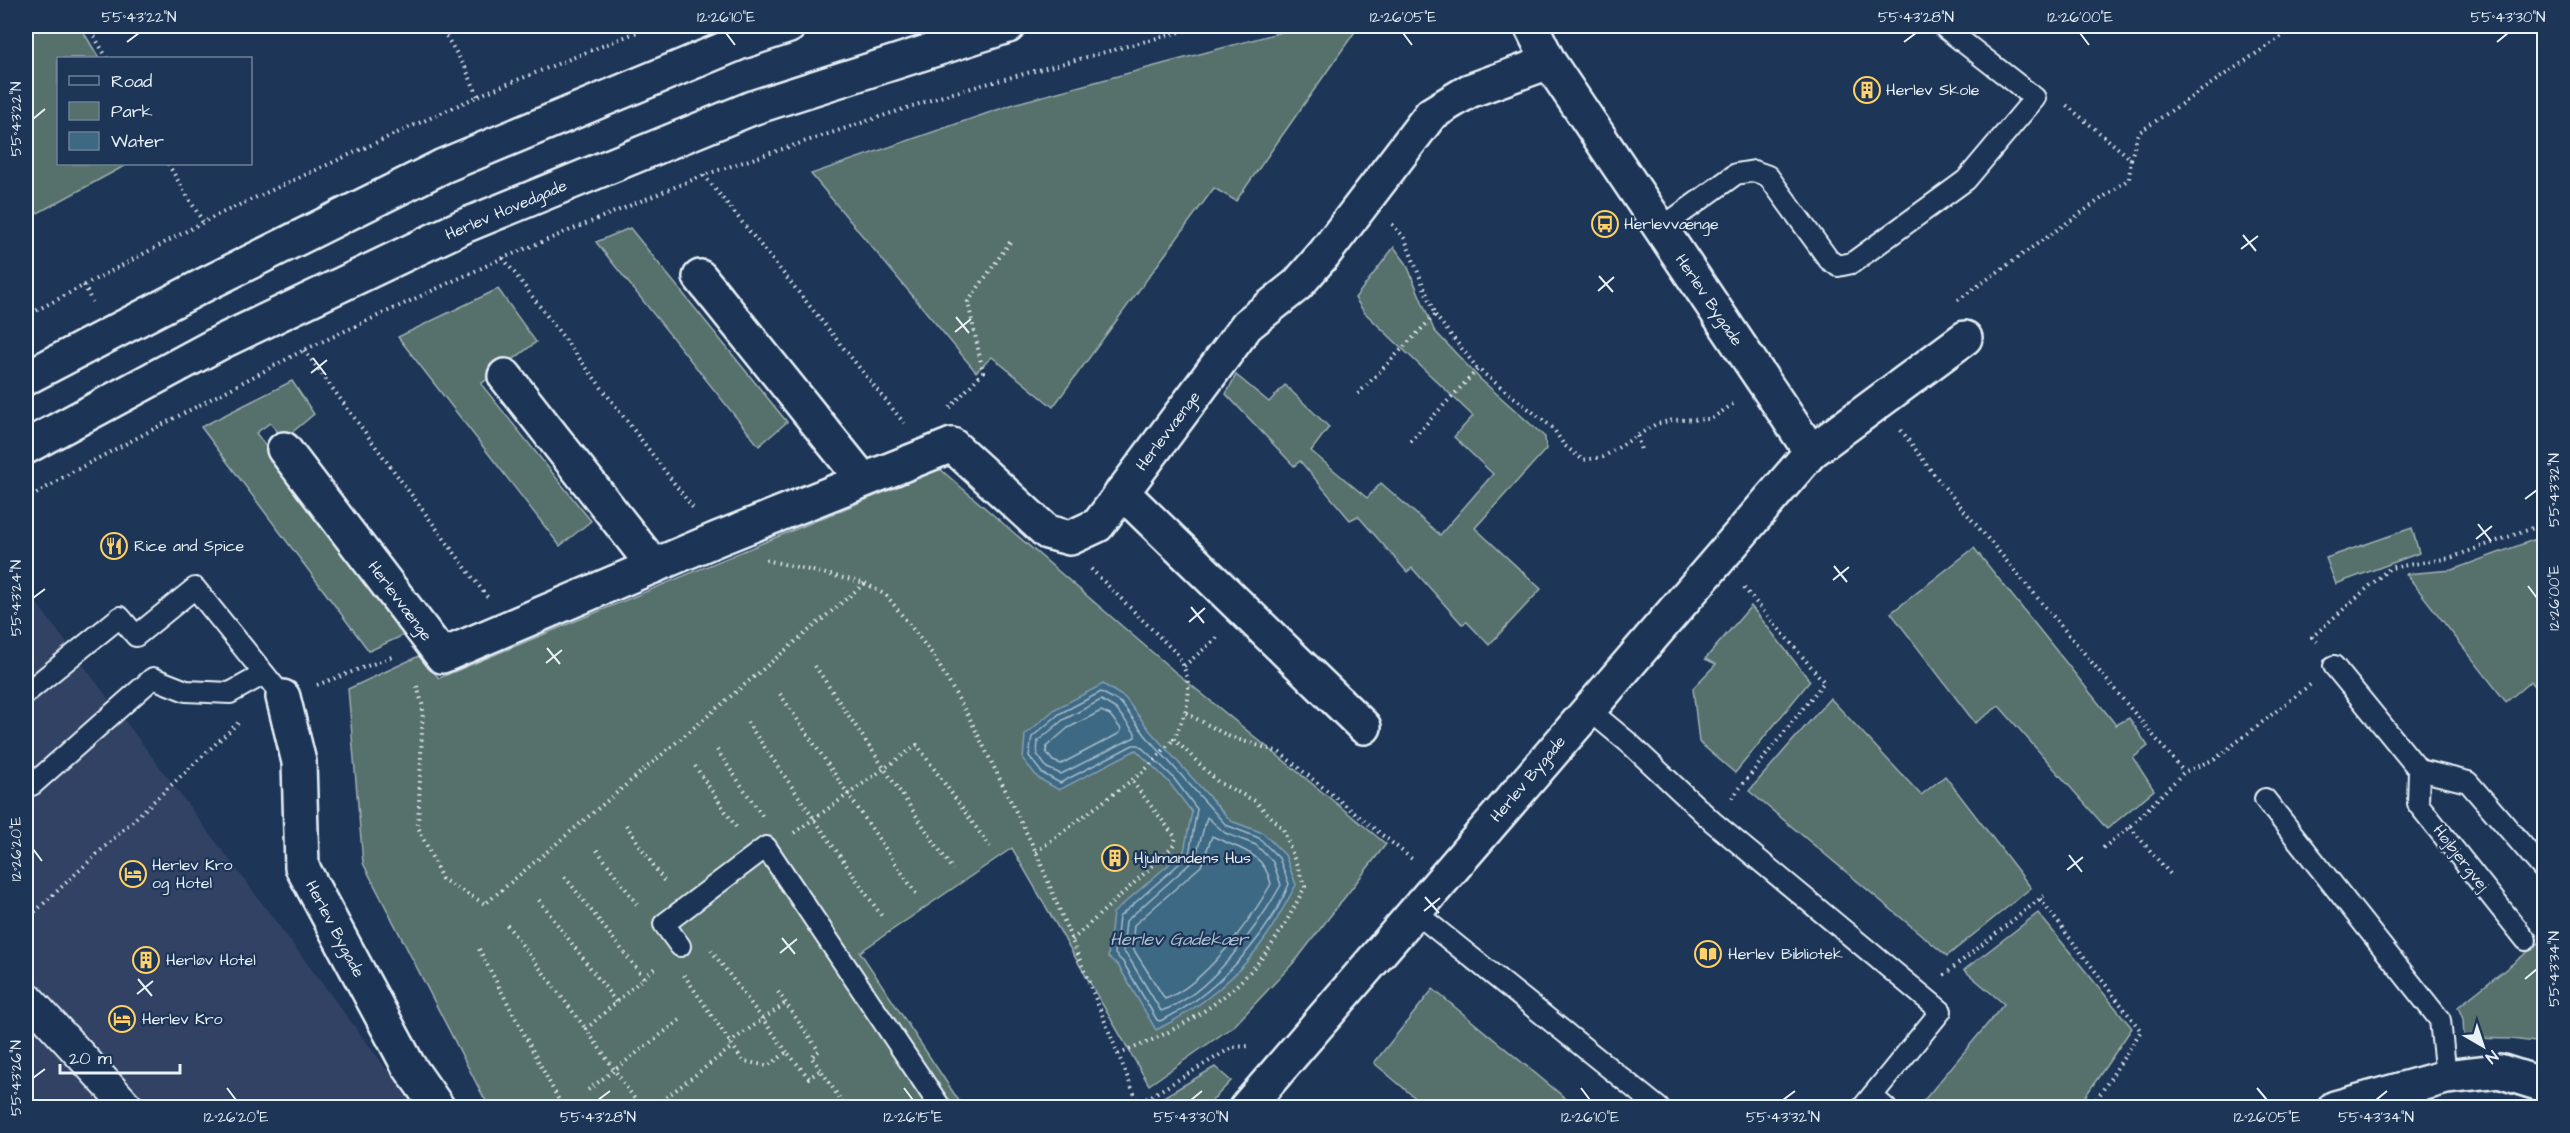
<svg xmlns="http://www.w3.org/2000/svg" width="2570" height="1133" font-family="'Architects Daughter',sans-serif">
  <style>
    .built { fill: #314265 }
    .green { fill: #56706c; stroke: #9fb0b2; stroke-width: 1.5 }
    .water { fill: #3e6984; stroke: #829fb2; stroke-width: 1.5 }
    .lines { fill: none; stroke-linecap: round; stroke-linejoin: round }
    .shore { stroke: #a4bbca; stroke-width: 1.5 }
    .service-casing { stroke: #e8f1f8; stroke-width: 24 }
    .pedestrian-casing { stroke: #e8f1f8; stroke-width: 34 }
    .minor-casing { stroke: #e8f1f8; stroke-width: 38 }
    .tertiary-casing { stroke: #e8f1f8; stroke-width: 38 }
    .secondary-casing { stroke: #e8f1f8; stroke-width: 38 }
    .path { stroke: #e8f1f8; stroke-width: 4; stroke-dasharray: 1.5 4.5; stroke-linecap: butt }
    .service { stroke: #1d3557; stroke-width: 20 }
    .pedestrian { stroke: #1d3557; stroke-width: 30 }
    .minor { stroke: #1d3557; stroke-width: 33 }
    .tertiary { stroke: #1d3557; stroke-width: 33 }
    .secondary { stroke: #1d3557; stroke-width: 33 }
    .ticks { fill: none; stroke: #e8f1f8; stroke-width: 2 }
    .labels { text-anchor: middle; dominant-baseline: central; stroke-width: 4.5; stroke-linejoin: round; paint-order: stroke }
    .poi-label { font-size: 16px; fill: #e8f1f8; stroke: #1d3557; text-anchor: start }
    .street-label { font-size: 16px; fill: #e8f1f8; stroke: #1d3557 }
    .water-label { font-size: 18px; font-style: italic; fill: #acc1cf; stroke: #1d3557 }
    .neatline { fill: none; stroke: #e8f1f8; stroke-width: 2 }
    .ticks-label { font-size: 15px; text-anchor: middle; fill: #e8f1f8 }
  </style>
  <rect width="100%" height="100%" fill="#1d3557"/>
  <filter id="ink" filterUnits="userSpaceOnUse"><feTurbulence type="fractalNoise" baseFrequency=".0167" numOctaves="2"/><feDisplacementMap in="SourceGraphic" scale="12" xChannelSelector="R" yChannelSelector="G"/><feConvolveMatrix kernelMatrix="1 2 1 2 8 2 1 2 1" color-interpolation-filters="sRGB"/></filter>
  <g filter="url(#ink)">
    <path class="built" d="M 26,589 L 415,1107 L 26,1107 Z"/>
    <g class="green">
      <path d="M 26,26 L 80,26 L 99,58 L 58,58 L 58,164 L 128,164 L 36,214 L 26,194 Z"/>
      <path d="M 1304,26 L 1359,26 L 1236,201 L 1214,188 L 1053,407 L 992,357 L 976,372 L 811,174 L 1017,103 Z"/>
      <path d="M 630,228 L 787,422 L 759,446 L 596,242 Z"/>
      <path d="M 1394,247 L 1406,263 L 1434,330 L 1479,378 L 1545,437 L 1546,449 L 1475,528 L 1541,589 L 1489,645 L 1467,622 L 1462,624 L 1412,568 L 1407,572 L 1358,516 L 1350,520 L 1300,461 L 1294,466 L 1226,394 L 1236,375 L 1269,402 L 1285,385 L 1329,427 L 1311,451 L 1367,498 L 1381,483 L 1440,535 L 1493,474 L 1454,437 L 1473,416 L 1364,312 L 1355,298 Z"/>
      <path d="M 498,289 L 536,342 L 481,384 L 591,521 L 560,546 L 398,337 Z"/>
      <path d="M 292,381 L 314,414 L 284,439 L 270,423 L 256,433 L 404,635 L 369,651 L 201,427 Z"/>
      <path d="M 940,469 L 1174,671 L 1386,844 L 1297,959 L 1235,1025 L 1149,1085 L 1012,848 L 860,952 L 963,1107 L 492,1107 L 484,1098 L 363,863 L 348,689 L 419,656 L 439,678 Z"/>
      <path d="M 2412,528 L 2419,553 L 2336,584 L 2326,558 Z"/>
      <path d="M 2544,536 L 2544,698 L 2531,681 L 2506,702 L 2406,574 L 2452,570 Z"/>
      <path d="M 1974,548 L 2116,725 L 2129,718 L 2148,746 L 2133,758 L 2154,790 L 2107,829 L 1999,706 L 1975,723 L 1891,613 Z"/>
      <path d="M 1751,606 L 1810,681 L 1735,773 L 1699,742 L 1693,688 L 1716,664 L 1705,659 Z"/>
      <path d="M 1830,698 L 1921,795 L 1945,776 L 2031,888 L 1947,956 L 1749,791 Z"/>
      <path d="M 2038,913 L 2132,1028 L 2078,1107 L 1923,1107 L 1920,1105 L 2004,1004 L 1964,970 Z"/>
      <path d="M 2544,939 L 2544,1043 L 2511,1039 L 2464,1038 L 2463,1019 L 2458,1007 Z"/>
      <path d="M 1433,989 L 1576,1107 L 1426,1107 L 1374,1063 Z"/>
      <path d="M 1215,1067 L 1231,1081 L 1206,1107 L 1146,1107 Z"/>
    </g>
    <path class="water" d="M 1103,684 L 1125,698 L 1151,732 L 1231,821 L 1263,833 L 1285,855 L 1296,885 C 1287,901 1278,918 1268,934 C 1241,975 1199,1009 1156,1030 L 1118,965 L 1108,957 L 1113,913 L 1184,851 L 1192,812 L 1168,781 L 1136,750 L 1059,790 L 1038,778 L 1023,759 L 1025,735 L 1055,709 Z"/>
    <g class="lines">
      <g class="shore">
        <path d="M 1101,692 L 1121,703 L 1146,736 L 1226,825 L 1259,838 L 1279,858 L 1289,884 C 1268,937 1212,998 1160,1021 L 1157,1020 L 1123,962 L 1115,954 L 1119,917 L 1189,855 L 1197,809 L 1172,776 L 1139,745 L 1133,745 L 1060,783 L 1042,773 L 1029,756 L 1032,737 L 1059,714 Z"/>
        <path d="M 1101,700 L 1116,709 L 1135,733 L 1135,737 L 1061,774 L 1047,768 L 1037,754 L 1038,741 L 1063,720 Z"/>
        <path d="M 1101,711 L 1110,715 L 1121,729 L 1120,733 L 1061,764 L 1053,761 L 1046,752 L 1047,746 L 1068,728 Z"/>
        <path d="M 1207,817 L 1225,833 L 1256,845 L 1273,862 L 1281,885 C 1258,926 1209,996 1161,1011 L 1129,958 L 1123,951 L 1126,921 L 1195,859 Z"/>
        <path d="M 1212,836 C 1238,849 1264,851 1271,884 C 1250,921 1205,984 1165,999 L 1132,947 L 1134,925 L 1201,866 Z"/>
      </g>
      <defs>
        <g id="service">
          <path d="M 1661,228 L 1736,174 L 1754,171 L 1768,176 L 1829,260 L 1838,266 L 1852,263 L 1966,180 L 2035,98 L 1944,27"/>
          <path d="M 2334,666 L 2419,770 L 2468,782 L 2544,870"/>
          <path d="M 26,693 L 120,617 L 136,636 L 195,588 L 283,697"/>
          <path d="M 1588,709 L 1629,743 L 1713,822 L 1941,1011 L 1862,1108"/>
          <path d="M 2419,770 L 2418,804 L 2526,940"/>
          <path d="M 26,777 L 32,785 L 153,678 L 186,691 L 230,693 L 264,674"/>
          <path d="M 2265,799 L 2440,1020 L 2446,1077"/>
          <path d="M 1415,912 L 1659,1108"/>
          <path d="M 680,946 L 664,924 L 766,847 L 941,1108"/>
          <path d="M 1872,1096 L 1886,1108"/>
        </g>
        <path id="pedestrian" d="M 26,996 L 129,1108"/>
        <g id="minor">
          <path d="M 700,277 L 863,480"/>
          <path d="M 505,376 L 654,566"/>
          <path d="M 284,449 L 442,656 L 717,539 L 952,445 L 1047,532 L 1070,538 L 1098,525 L 1247,325 L 1297,285 L 1324,254 L 1431,114 L 1469,91 L 1549,62"/>
          <path d="M 1811,452 L 1965,338"/>
          <path d="M 1122,492 L 1364,727"/>
          <path d="M 283,697 L 299,762 L 302,867 L 408,1065 L 438,1108"/>
          <path d="M 2335,1108 L 2446,1077 L 2499,1071 L 2544,1085"/>
        </g>
        <path id="tertiary" d="M 1246,1108 L 1811,452 L 1549,62 L 1531,26"/>
        <g id="secondary">
          <path d="M 26,378 L 204,285 L 443,166 L 741,42 L 789,26"/>
          <path d="M 26,447 L 223,341 L 464,226 L 752,108 L 1008,26"/>
        </g>
      </defs>
      <use href="#service" class="service-casing"/>
      <use href="#pedestrian" class="pedestrian-casing"/>
      <use href="#minor" class="minor-casing"/>
      <use href="#tertiary" class="tertiary-casing"/>
      <use href="#secondary" class="secondary-casing"/>
      <g class="path">
        <path d="M 88,26 L 107,58"/>
        <path d="M 440,26 L 465,67 L 478,96"/>
        <path d="M 1882,33 L 1892,26"/>
        <path d="M 2131,159 L 2138,133 L 2297,26"/>
        <path d="M 168,164 L 203,222"/>
        <path d="M 704,175 L 904,423"/>
        <path d="M 1392,224 L 1404,237 L 1435,315 L 1478,369 L 1553,428 L 1564,445 L 1583,460 L 1603,457 L 1656,424 L 1673,420 L 1711,419 L 1733,404"/>
        <path d="M 503,258 L 693,508"/>
        <path d="M 84,285 L 92,302"/>
        <path d="M 1958,300 L 2129,179 L 2131,159 L 2065,104"/>
        <path d="M 26,316 L 215,216 L 485,93 L 652,26"/>
        <path d="M 304,350 L 488,598"/>
        <path d="M 1358,394 L 1435,315"/>
        <path d="M 950,408 L 983,372 L 968,302 L 1010,242"/>
        <path d="M 1901,430 L 1936,477 L 2184,772"/>
        <path d="M 1637,436 L 1641,450"/>
        <path d="M 1410,441 L 1478,369"/>
        <path d="M 26,500 L 72,472 L 304,350 L 503,258 L 704,175 L 949,94 L 1202,26"/>
        <path d="M 766,560 L 865,583 L 887,596 L 933,655 L 970,719 L 1036,852 L 1140,1108"/>
        <path d="M 1091,569 L 1177,654 C 1196,686 1189,707 1174,739 L 1218,782 L 1255,801 L 1283,829 L 1305,887 C 1296,903 1288,920 1278,935 C 1240,996 1183,1029 1119,1054"/>
        <path d="M 2317,642 L 2312,637 L 2390,568 L 2450,558 L 2544,524"/>
        <path d="M 815,666 L 953,870"/>
        <path d="M 1184,666 L 1218,637"/>
        <path d="M 317,685 L 394,656"/>
        <path d="M 417,686 L 423,707 L 418,827 L 442,879 L 485,904 L 865,583"/>
        <path d="M 780,694 L 917,895"/>
        <path d="M 1186,713 L 1230,737 L 1279,752 L 1412,859"/>
        <path d="M 747,722 L 883,918"/>
        <path d="M 717,750 L 763,817"/>
        <path d="M 695,766 L 738,830"/>
        <path d="M 1732,798 L 1824,682 L 1744,588"/>
        <path d="M 626,825 L 666,884"/>
        <path d="M 2130,827 L 2171,875"/>
        <path d="M 794,833 L 917,745 L 990,847"/>
        <path d="M 2103,848 L 2130,827 L 2184,772 L 2215,759 L 2311,684"/>
        <path d="M 597,850 L 639,907"/>
        <path d="M 1036,852 L 1144,771 L 1174,739"/>
        <path d="M 565,877 L 644,978"/>
        <path d="M 2040,899 L 2141,1031 L 2091,1108"/>
        <path d="M 539,900 L 616,1002"/>
        <path d="M 26,920 L 238,723"/>
        <path d="M 507,925 L 586,1029"/>
        <path d="M 1072,940 L 1159,860 L 1173,846 L 1176,838 L 1131,780"/>
        <path d="M 479,949 L 563,1108"/>
        <path d="M 711,950 L 787,1052"/>
        <path d="M 684,975 L 743,1061 L 768,1066 L 787,1052 L 809,1078 L 821,1070 L 846,1108"/>
        <path d="M 1944,975 L 2046,894"/>
        <path d="M 778,992 L 819,1051 L 811,1057 L 821,1070"/>
        <path d="M 729,1043 L 786,1003"/>
        <path d="M 588,1090 L 680,1020"/>
        <path d="M 641,1108 L 586,1029 L 657,966"/>
        <path d="M 652,1108 L 732,1047"/>
        <path d="M 1131,1108 L 1233,1047 L 1249,1046"/>
      </g>
      <use href="#service" class="service"/>
      <use href="#pedestrian" class="pedestrian"/>
      <use href="#minor" class="minor"/>
      <use href="#tertiary" class="tertiary"/>
      <use href="#secondary" class="secondary"/>
    </g>
  </g>
  <path class="ticks" d="M 726,33 L 735,45M 1403,33 L 1412,45M 2080,33 L 2089,45M 127,42 L 139,33M 1904,42 L 1916,33M 2497,42 L 2508,33M 33,119 L 45,109M 2243,235 L 2256,251M 2241,249 L 2258,236M 1599,276 L 1613,292M 1598,291 L 1614,277M 956,317 L 969,333M 955,332 L 971,319M 313,358 L 326,375M 311,373 L 327,360M 2525,499 L 2537,490M 2478,524 L 2491,541M 2476,539 L 2492,526M 1834,566 L 1847,582M 1833,580 L 1849,567M 2528,586 L 2537,598M 33,598 L 45,589M 1191,607 L 1204,623M 1189,622 L 1205,608M 547,648 L 560,664M 546,663 L 562,650M 33,849 L 42,861M 2069,855 L 2082,872M 2067,870 L 2083,857M 1425,897 L 1439,913M 1424,911 L 1440,898M 782,938 L 795,954M 780,953 L 797,939M 138,979 L 152,996M 2525,979 L 2537,969M 137,994 L 153,981M 33,1078 L 45,1069M 227,1088 L 236,1100M 904,1088 L 913,1100M 1581,1088 L 1590,1100M 2257,1088 L 2267,1100M 598,1100 L 610,1091M 1191,1100 L 1202,1091M 1783,1100 L 1795,1091M 2376,1100 L 2387,1091"/>
  <defs>
    <symbol id="building-ring" viewBox="-11 -11 22 22"><circle r="9.5" fill="#1d3557" stroke="#ffd166" stroke-width="1.5"/><path d="M-4-6H4V6H1V3H-1V6H-4ZM-2.5-4.3h1.7v1.8h-1.7ZM.8-4.3h1.7v1.8H.8ZM-2.5-1h1.7V.8h-1.7ZM.8-1h1.7V.8H.8Z" fill="#ffd166"/></symbol>
    <symbol id="bus-ring" viewBox="-11 -11 22 22"><circle r="9.5" fill="#1d3557" stroke="#ffd166" stroke-width="1.5"/><path d="M-5-6H5V4H4V6H2V4H-2V6H-4V4H-5ZM-3.5-4V0h7V-4ZM-3.5 1.2v1.5H-2V1.2ZM2 1.2v1.5H3.5V1.2Z" fill="#ffd166"/></symbol>
    <symbol id="restaurant-ring" viewBox="-11 -11 22 22"><circle r="9.5" fill="#1d3557" stroke="#ffd166" stroke-width="1.5"/><path d="M-5-6h1v4h1v-4h1v4h1v-4h1v5L-1.5 .5V6h-2V.5L-5-1ZM5-6V6H3V1.5H1.5Q1.5-4 5-6Z" fill="#ffd166"/></symbol>
    <symbol id="hotel-ring" viewBox="-11 -11 22 22"><circle r="9.5" fill="#1d3557" stroke="#ffd166" stroke-width="1.5"/><path d="M-6-4.5h1.5V1H6V5H4.5V3h-9V5H-6ZM-4 0a1.8 1.8 0 1 1 3.6 0ZM.5 0V-2.5h3Q6-2.5 6 0Z" fill="#ffd166"/></symbol>
    <symbol id="library-ring" viewBox="-11 -11 22 22"><circle r="9.5" fill="#1d3557" stroke="#ffd166" stroke-width="1.5"/><path d="M-6-4Q-3-5.5-.7-3.5V5Q-3 3-6 4ZM6-4Q3-5.5 .7-3.5V5Q3 3 6 4Z" fill="#ffd166"/></symbol>
  </defs>
  <g fill-rule="evenodd">
    <use href="#building-ring" x="1852" y="75" width="30" height="30"/>
    <use href="#bus-ring" x="1590" y="209" width="30" height="30"/>
    <use href="#restaurant-ring" x="99" y="531" width="30" height="30"/>
    <use href="#building-ring" x="1100" y="843" width="30" height="30"/>
    <use href="#hotel-ring" x="118" y="859" width="30" height="30"/>
    <use href="#library-ring" x="1693" y="939" width="30" height="30"/>
    <use href="#building-ring" x="131" y="945" width="30" height="30"/>
    <use href="#hotel-ring" x="107" y="1004" width="30" height="30"/>
  </g>
  <g class="labels">
    <g class="poi-label">
      <text x="1886" y="90">Herlev Skole</text>
      <text x="1624" y="224">Herlevvænge</text>
      <text x="134" y="546">Rice and Spice</text>
      <text x="1134" y="858">Hjulmandens Hus</text>
      <text x="152" y="865">Herlev Kro<tspan x="152" dy="18">og Hotel</tspan></text>
      <text x="1728" y="954">Herlev Bibliotek</text>
      <text x="166" y="960">Herløv Hotel</text>
      <text x="142" y="1019">Herlev Kro</text>
    </g>
    <g class="street-label">
      <text transform="translate(506 210) rotate(-23)">Herlev Hovedgade</text>
      <text transform="translate(1709 300) rotate(56)">Herlev Bygade</text>
      <text transform="translate(1168 431) rotate(-53)">Herlevvænge</text>
      <text transform="translate(400 601) rotate(53)">Herlevvænge</text>
      <text transform="translate(1528 779) rotate(-50)">Herlev Bygade</text>
      <text transform="translate(2461 858) rotate(52)">Højbjergvej</text>
      <text transform="translate(335 929) rotate(62)">Herlev Bygade</text>
    </g>
    <g class="water-label">
      <text x="1179" y="939">Herlev Gadekær</text>
    </g>
  </g>
  <rect width="2570" height="1133" fill="none" stroke="#1d3557" stroke-width="66"/>
  <rect x="57" y="57" width="195" height="108" fill="#1d3557" stroke="#6e8097" stroke-width="1.5"/>
  <rect x="69" y="76" width="30" height="9" fill="#1d3557" stroke="#6e8097" stroke-width="1.5"/>
  <text x="111" y="87" font-size="18" fill="#e8f1f8">Road</text>
  <rect x="69" y="102" width="30" height="18" fill="#56706c" stroke="#6e8097" stroke-width="1.5"/>
  <text x="111" y="117" font-size="18" fill="#e8f1f8">Park</text>
  <rect x="69" y="132" width="30" height="18" fill="#3e6984" stroke="#6e8097" stroke-width="1.5"/>
  <text x="111" y="147" font-size="18" fill="#e8f1f8">Water</text>
  <g transform="translate(2483 1046) rotate(141)" stroke="#1d3557" stroke-width="4.5" paint-order="stroke">
  <path d="M0-4.5L10 22L0 15L-10 22Z" fill="#e8f1f8"/>
  <text y="-9" font-size="16" font-weight="bold" text-anchor="middle" fill="#e8f1f8">N</text>
  </g>
  <path d="M60 1064v9h120v-9" fill="none" stroke="#e8f1f8" stroke-width="3"/>
  <text x="69" y="1064" font-size="18" fill="#e8f1f8" stroke="#1d3557" stroke-width="4.5" paint-order="stroke">20 m</text>
  <rect x="33" y="33" width="2504" height="1067" class="neatline"/>
  <g class="ticks-label">
    <text x="139" y="22">55°43'22"N</text>
    <text x="726" y="22">12°26'10"E</text>
    <text x="1403" y="22">12°26'05"E</text>
    <text x="1916" y="22">55°43'28"N</text>
    <text x="2080" y="22">12°26'00"E</text>
    <text x="2508" y="22">55°43'30"N</text>
    <text transform="translate(16 119) rotate(-90)" y="5">55°43'22"N</text>
    <text transform="translate(2554 490) rotate(-90)" y="5">55°43'32"N</text>
    <text transform="translate(2554 598) rotate(-90)" y="5">12°26'00"E</text>
    <text transform="translate(16 598) rotate(-90)" y="5">55°43'24"N</text>
    <text transform="translate(16 849) rotate(-90)" y="5">12°26'20"E</text>
    <text transform="translate(2554 969) rotate(-90)" y="5">55°43'34"N</text>
    <text transform="translate(16 1078) rotate(-90)" y="5">55°43'26"N</text>
    <text x="236" y="1122">12°26'20"E</text>
    <text x="598" y="1122">55°43'28"N</text>
    <text x="913" y="1122">12°26'15"E</text>
    <text x="1191" y="1122">55°43'30"N</text>
    <text x="1590" y="1122">12°26'10"E</text>
    <text x="1783" y="1122">55°43'32"N</text>
    <text x="2267" y="1122">12°26'05"E</text>
    <text x="2376" y="1122">55°43'34"N</text>
  </g>
</svg>
